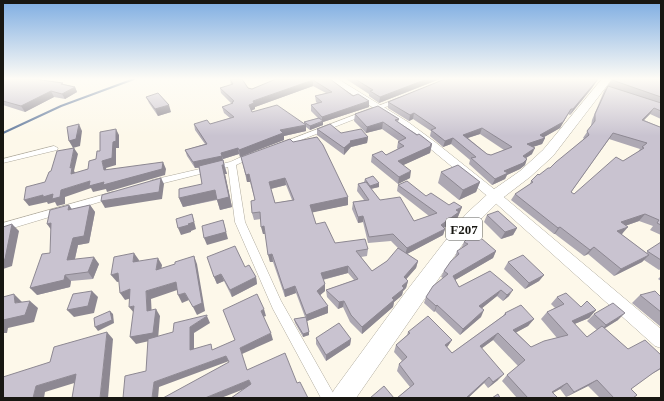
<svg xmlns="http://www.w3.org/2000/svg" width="664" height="401" font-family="'Times New Roman',serif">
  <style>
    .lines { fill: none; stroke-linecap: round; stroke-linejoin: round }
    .stream { stroke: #61799d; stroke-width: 2 }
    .minor-casing { stroke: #b0ab9e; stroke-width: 1 }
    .tertiary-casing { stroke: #b0ab9e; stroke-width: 1 }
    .primary-casing { stroke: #b0ab9e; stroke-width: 1 }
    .minor { fill: #fff; fill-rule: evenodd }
    .tertiary { fill: #fff; fill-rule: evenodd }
    .primary { fill: #fff; fill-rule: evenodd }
    .wall { fill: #ada8b3; fill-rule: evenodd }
    .shaded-wall { fill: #8d8892 }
    .building { fill: #c9c3d0; stroke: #8d8892; fill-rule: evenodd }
    .labels { text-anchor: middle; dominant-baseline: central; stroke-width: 3.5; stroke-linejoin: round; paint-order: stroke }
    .shield { fill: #fff; stroke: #5d5d59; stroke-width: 1 }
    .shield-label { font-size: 13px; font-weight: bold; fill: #181712 }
  </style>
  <rect width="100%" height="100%" fill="#fdf8ea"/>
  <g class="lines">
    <path class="stream" d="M 3,133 L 61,106 L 134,79"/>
    <defs>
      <g id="minor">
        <path d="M 399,98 L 402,100 L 401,101 L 283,147 L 280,147 L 276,145 Z"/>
        <path d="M 54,146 L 58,148 L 57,150 L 3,163 L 3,159 Z"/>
        <path d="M 250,153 L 253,153 L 257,155 L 236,165 L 245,222 L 281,301 L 336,398 L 321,398 L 273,309 L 235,222 L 228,167 L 152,186 L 148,183 L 152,180 L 230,162 Z"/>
        <path d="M 113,192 L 116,193 L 117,195 L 116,197 L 3,231 L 3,223 Z"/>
      </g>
      <path id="tertiary" d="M 328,79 L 338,79 L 408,122 L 435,142 L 499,193 L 661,329 L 661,348 L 655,346 L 491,199 L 427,146 L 402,126 Z"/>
      <path id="primary" d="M 602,79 L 612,79 L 553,156 L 530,177 L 500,200 L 478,222 L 356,398 L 330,398 L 334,390 L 405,293 L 466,214 L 490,192 L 520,171 L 543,150 Z"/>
    </defs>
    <use href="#minor" class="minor-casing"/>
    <use href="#tertiary" class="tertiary-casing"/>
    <use href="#primary" class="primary-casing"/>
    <use href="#minor" class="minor"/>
    <use href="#tertiary" class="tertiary"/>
    <use href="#primary" class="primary"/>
  </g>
  <g class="wall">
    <path d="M 3,79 L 64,84 L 75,87 L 77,92 L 65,99 L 54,97 L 25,112 L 3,105 Z"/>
    <path d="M 230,79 L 248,88 L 252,89 L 276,79 L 330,79 L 353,96 L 369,101 L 369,107 L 323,122 L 323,125 L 310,130 L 306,127 L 306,131 L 284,136 L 284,140 L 240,157 L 239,154 L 223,159 L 227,174 L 225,174 L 232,207 L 220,210 L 217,200 L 183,207 L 179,198 L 202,184 L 199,168 L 195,168 L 187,156 L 185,150 L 205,144 L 195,130 L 194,124 L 210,124 L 230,118 L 224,113 L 222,107 L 232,104 L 221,93 L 220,88 L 231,85 ZM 313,86 L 326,93 L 315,96 L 316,102 L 317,103 L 311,105 L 311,111 L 318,118 L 304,122 L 304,124 L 252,112 L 251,111 L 255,109 L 255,107 Z"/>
    <path d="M 346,79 L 440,79 L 379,103 L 369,96 L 369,94 Z"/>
    <path d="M 445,79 L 598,79 L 592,88 L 570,115 L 568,114 L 560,128 L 544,137 L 545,138 L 542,144 L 532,147 L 532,154 L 526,158 L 525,165 L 520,169 L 507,175 L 505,179 L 492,185 L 469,164 L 470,160 L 451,144 L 443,147 L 430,136 L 431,131 L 413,119 L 409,121 L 388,108 L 388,102 ZM 480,134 L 504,150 L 491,155 L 487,154 L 468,138 Z"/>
    <path d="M 612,79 L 661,79 L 661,119 L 650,114 L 644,120 L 660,127 L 661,126 L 661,235 L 650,230 L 653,226 L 639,221 L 625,226 L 622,234 L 621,234 L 646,253 L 661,242 L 661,269 L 659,270 L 644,260 L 642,262 L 614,276 L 588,254 L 584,256 L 555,234 L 554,234 L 511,200 L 515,194 L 530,184 L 531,181 L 539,175 L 550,168 L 584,139 L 583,138 L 591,126 L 592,120 L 604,91 ZM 609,139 L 640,149 L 638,152 L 623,161 L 574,194 L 571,192 Z"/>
    <path d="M 146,97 L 171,112 L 158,116 L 149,103 Z"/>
    <path d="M 355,114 L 399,119 L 398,122 L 432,144 L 430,153 L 403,165 L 410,178 L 398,184 L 371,162 L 372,155 L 386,155 L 398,149 L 397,148 L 398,142 L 399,141 L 382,129 L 366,133 L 354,121 Z"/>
    <path d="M 317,129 L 341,133 L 368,137 L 367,143 L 351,147 L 350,148 L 344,155 L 317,135 Z"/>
    <path d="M 241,157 L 348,197 L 348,205 L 312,212 L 316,224 L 335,243 L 368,249 L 367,256 L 361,257 L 372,271 L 387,261 L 400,250 L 391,241 L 368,243 L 363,222 L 358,223 L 352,209 L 353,202 L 364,200 L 357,191 L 358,184 L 364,182 L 365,179 L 379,187 L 371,189 L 380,200 L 414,221 L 429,216 L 397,191 L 398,185 L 449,205 L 462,207 L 457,219 L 444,228 L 445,229 L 443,235 L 407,254 L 418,261 L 416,268 L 406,279 L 408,281 L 406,288 L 403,291 L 402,295 L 400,297 L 394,302 L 393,307 L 362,334 L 350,322 L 343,307 L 338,309 L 327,297 L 326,290 L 354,280 L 348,273 L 323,280 L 325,291 L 320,295 L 328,313 L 307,321 L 309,335 L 303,337 L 295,323 L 294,319 L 305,317 L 296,293 L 285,297 L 273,262 L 270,262 L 265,234 L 263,234 L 261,219 L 254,220 L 252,213 L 255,200 L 250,182 L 247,182 ZM 286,185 L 292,200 L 275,203 L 271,189 Z"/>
    <path d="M 441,172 L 480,182 L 476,192 L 459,200 L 438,183 Z"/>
    <path d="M 90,205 L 95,212 L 89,243 L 78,245 L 75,259 L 99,264 L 93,279 L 71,281 L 70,287 L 37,295 L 72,209 Z"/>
    <path d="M 487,215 L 517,228 L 513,235 L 501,239 L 484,222 Z"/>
    <path d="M 464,242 L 496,251 L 493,258 L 455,280 L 459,287 L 490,271 L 509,296 L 503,301 L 497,296 L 482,308 L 481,317 L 460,335 L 435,311 L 434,312 L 424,303 L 426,297 L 443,278 L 441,277 L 444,271 L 455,257 L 457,251 L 461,249 Z"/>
    <path d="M 508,262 L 544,275 L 539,281 L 525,289 L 504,269 Z"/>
    <path d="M 245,267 L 256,277 L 257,284 L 232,297 L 224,281 L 217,284 L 214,277 Z"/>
    <path d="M 661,276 L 661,281 L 658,279 Z"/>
    <path d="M 640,295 L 661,297 L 661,327 L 632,303 Z"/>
    <path d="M 557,297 L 581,307 L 596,310 L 589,318 L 574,324 L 587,337 L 597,330 L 587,321 L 594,314 L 618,320 L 604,328 L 628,349 L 661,355 L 661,369 L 650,375 L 631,389 L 633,398 L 600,398 L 588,386 L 566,397 L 560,389 L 553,393 L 558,398 L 517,398 L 502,381 L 507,375 L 518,366 L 493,340 L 481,349 L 498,380 L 488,388 L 484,383 L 468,398 L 397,398 L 410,387 L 397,371 L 399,364 L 402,361 L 394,352 L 396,345 L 407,335 L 408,332 L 452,340 L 447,347 L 452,353 L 503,316 L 505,313 L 534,319 L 528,326 L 516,332 L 531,347 L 557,338 L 541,319 L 547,312 L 555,308 L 551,304 Z"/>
    <path d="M 316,338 L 351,339 L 350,345 L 326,361 L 316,344 Z"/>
  </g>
  <g class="shaded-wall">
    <path d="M 427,79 L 440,79 L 379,103 L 380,97 Z"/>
    <path d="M 598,79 L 592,88 L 570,115 L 573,109 Z"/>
    <path d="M 313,80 L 313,86 L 255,107 L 255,109 L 250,111 L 249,105 L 253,101 Z"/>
    <path d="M 75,87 L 77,92 L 65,99 L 62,94 Z"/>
    <path d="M 51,91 L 54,97 L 25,112 L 21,106 Z"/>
    <path d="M 369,101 L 369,107 L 323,122 L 323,125 L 310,130 L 310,126 L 322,122 L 322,117 Z"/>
    <path d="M 169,105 L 171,112 L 158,116 L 155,109 Z"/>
    <path d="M 654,108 L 650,114 L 638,126 L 642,120 Z"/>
    <path d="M 571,109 L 560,128 L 539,140 L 545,138 L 542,144 L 524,150 L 527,144 L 540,135 Z"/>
    <path d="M 414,113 L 413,119 L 409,121 L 410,115 Z"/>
    <path d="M 383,122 L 382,129 L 366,133 L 367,127 Z"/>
    <path d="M 79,124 L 82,131 L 80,146 L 73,148 L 69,141 Z"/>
    <path d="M 306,125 L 306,131 L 284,136 L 284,140 L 240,157 L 239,150 L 280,130 Z"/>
    <path d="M 482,128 L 480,134 L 461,140 L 463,135 Z"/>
    <path d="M 116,129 L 119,135 L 119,148 L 116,148 L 116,165 L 106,168 L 108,177 L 104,170 L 102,161 L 113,142 Z"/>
    <path d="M 613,133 L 609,139 L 566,198 L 571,192 Z"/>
    <path d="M 368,137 L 367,143 L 351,147 L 350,148 L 344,155 L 344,148 L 350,141 Z"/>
    <path d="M 453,138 L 451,144 L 443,147 L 445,141 Z"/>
    <path d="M 432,144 L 430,153 L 397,168 L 398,161 Z"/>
    <path d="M 74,148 L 78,154 L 74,171 L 76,174 L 71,174 L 70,168 Z"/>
    <path d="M 238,148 L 239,154 L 223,159 L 221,153 Z"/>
    <path d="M 535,148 L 532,154 L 520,162 L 523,156 Z"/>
    <path d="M 222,156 L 223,162 L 195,168 L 193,162 Z"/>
    <path d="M 527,159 L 525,165 L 520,169 L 507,175 L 505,179 L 492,185 L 495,179 L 504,171 Z"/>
    <path d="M 163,162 L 166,169 L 165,175 L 107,192 L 106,189 L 93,192 L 91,188 L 65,197 L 65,204 L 57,206 L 55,202 L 48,204 L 47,202 L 29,206 L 24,200 L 61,190 L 90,181 Z"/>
    <path d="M 222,165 L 224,165 L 227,174 L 225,174 L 232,207 L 220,210 L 217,200 Z"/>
    <path d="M 411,171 L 410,178 L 398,184 L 399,177 Z"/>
    <path d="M 249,174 L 250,182 L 247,182 L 246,175 Z"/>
    <path d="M 161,178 L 164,184 L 162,199 L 105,208 L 101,201 Z"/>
    <path d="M 285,178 L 286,185 L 270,189 L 269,182 Z"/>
    <path d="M 480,182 L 476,192 L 459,200 L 463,190 Z"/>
    <path d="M 379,183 L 379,187 L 370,189 L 370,186 Z"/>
    <path d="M 215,190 L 218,199 L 183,207 L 179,198 Z"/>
    <path d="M 348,197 L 348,205 L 310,213 L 310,205 Z"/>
    <path d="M 69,205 L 74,212 L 68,210 Z"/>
    <path d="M 90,205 L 95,212 L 89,243 L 78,245 L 73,267 L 67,260 L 73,238 Z"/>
    <path d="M 462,207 L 457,219 L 439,231 L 441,225 L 456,210 Z"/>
    <path d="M 192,214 L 194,221 L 196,229 L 191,231 L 191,232 L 181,235 L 178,228 L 188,224 Z"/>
    <path d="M 645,214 L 639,221 L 616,229 L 621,222 Z"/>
    <path d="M 363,216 L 363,222 L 358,223 L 358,217 Z"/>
    <path d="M 223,220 L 228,239 L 207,245 L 204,238 Z"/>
    <path d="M 51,223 L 52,231 L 47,224 Z"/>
    <path d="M 12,224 L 19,231 L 12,266 L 3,269 L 3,260 Z"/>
    <path d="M 264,226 L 265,234 L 263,234 L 261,227 Z"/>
    <path d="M 560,227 L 555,234 L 554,234 L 558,228 Z"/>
    <path d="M 628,227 L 622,234 L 612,238 L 617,231 Z"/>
    <path d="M 517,228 L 513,235 L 501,239 L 505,232 Z"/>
    <path d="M 445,229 L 443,235 L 405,255 L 407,248 Z"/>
    <path d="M 594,247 L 588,254 L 584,256 L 590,250 Z"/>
    <path d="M 496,251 L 493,258 L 450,283 L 453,276 Z"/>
    <path d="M 134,253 L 139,260 L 138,270 L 133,262 Z"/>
    <path d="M 272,254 L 273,262 L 270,262 L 268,255 Z"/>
    <path d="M 649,255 L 642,262 L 614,276 L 621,269 Z"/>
    <path d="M 194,256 L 197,264 L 205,311 L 197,315 L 193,307 Z"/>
    <path d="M 94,257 L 99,264 L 93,279 L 88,272 Z"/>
    <path d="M 158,258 L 162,265 L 160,278 L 156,270 Z"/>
    <path d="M 418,261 L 416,268 L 402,284 L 404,277 Z"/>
    <path d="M 348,266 L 348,273 L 321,280 L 321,273 Z"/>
    <path d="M 118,273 L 124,281 L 117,282 L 111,275 Z"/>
    <path d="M 221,274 L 224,281 L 217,284 L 214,277 Z"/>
    <path d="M 65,275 L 71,281 L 70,287 L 37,295 L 30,288 Z"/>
    <path d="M 544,275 L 539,281 L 525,289 L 529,283 Z"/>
    <path d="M 256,277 L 257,284 L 232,297 L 230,290 Z"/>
    <path d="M 408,281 L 406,288 L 403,291 L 402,295 L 400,297 L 394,302 L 393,307 L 362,334 L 362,327 L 392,298 L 402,286 Z"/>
    <path d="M 176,282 L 180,289 L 151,299 L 152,318 L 147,311 L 146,291 Z"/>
    <path d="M 325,284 L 325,291 L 317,298 L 317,291 Z"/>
    <path d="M 295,286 L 296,293 L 285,297 L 284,290 Z"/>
    <path d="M 130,289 L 135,297 L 125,300 L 120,293 Z"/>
    <path d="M 501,290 L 497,296 L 476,313 L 479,306 Z"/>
    <path d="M 513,290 L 509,296 L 503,301 L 507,295 Z"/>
    <path d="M 92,291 L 98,297 L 94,313 L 74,317 L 67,310 Z"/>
    <path d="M 185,293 L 189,300 L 182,303 L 178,295 Z"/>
    <path d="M 14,294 L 22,302 L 15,303 Z"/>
    <path d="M 30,301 L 38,308 L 34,322 L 8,328 L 7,333 L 3,333 L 3,320 Z"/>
    <path d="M 344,301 L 343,307 L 338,309 L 339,302 Z"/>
    <path d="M 437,305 L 435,311 L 434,312 L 436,306 Z"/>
    <path d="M 134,306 L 135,314 L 129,307 Z"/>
    <path d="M 328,306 L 328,313 L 307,321 L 306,315 Z"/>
    <path d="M 156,309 L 160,316 L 158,339 L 136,344 L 130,337 Z"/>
    <path d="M 264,309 L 266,316 L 263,317 L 261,311 Z"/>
    <path d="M 484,310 L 481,317 L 460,335 L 463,329 Z"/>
    <path d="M 596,310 L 589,318 L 565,328 L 572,321 Z"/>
    <path d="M 110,311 L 113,314 L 114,323 L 98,331 L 95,327 Z"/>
    <path d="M 625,313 L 618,320 L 599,332 L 606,325 Z"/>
    <path d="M 207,316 L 210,323 L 194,333 L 194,356 L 190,350 L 190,327 Z"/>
    <path d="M 534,319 L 528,326 L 508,337 L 513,330 Z"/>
    <path d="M 107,332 L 113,339 L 108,398 L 100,398 Z"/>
    <path d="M 309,332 L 309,335 L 303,337 L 303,334 Z"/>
    <path d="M 271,333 L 273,340 L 242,354 L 249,376 L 240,348 Z"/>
    <path d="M 498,333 L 493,340 L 475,353 L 480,346 Z"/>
    <path d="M 351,339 L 350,345 L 326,361 L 326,355 Z"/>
    <path d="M 452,340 L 448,346 L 442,352 L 445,345 Z"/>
    <path d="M 226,356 L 229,361 L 159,387 L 158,398 L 152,398 L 154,382 Z"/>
    <path d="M 76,374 L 84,380 L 45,392 L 44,398 L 33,398 L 36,386 Z"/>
    <path d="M 504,374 L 498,380 L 488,388 L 493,382 Z"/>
    <path d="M 489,377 L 484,383 L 468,398 L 466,398 Z"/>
    <path d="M 249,380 L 252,386 L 221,398 L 205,398 Z"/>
    <path d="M 597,380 L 588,386 L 566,397 L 574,392 Z"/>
    <path d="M 567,383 L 560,389 L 545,397 L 552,392 Z"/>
  </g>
  <g class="building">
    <path d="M 3,79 L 34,79 L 63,83 L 61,84 L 75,87 L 62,94 L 51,91 L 21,106 L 3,101 Z"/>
    <path d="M 230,79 L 242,79 L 248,88 L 252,89 L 276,79 L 330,79 L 353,96 L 358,94 L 369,101 L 322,117 L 311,105 L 322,102 L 315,96 L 332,92 L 313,80 L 253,101 L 254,103 L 249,105 L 252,112 L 277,105 L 306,125 L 280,130 L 283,133 L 239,150 L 238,148 L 221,153 L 222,156 L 193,162 L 185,150 L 207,144 L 194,124 L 207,120 L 210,124 L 234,117 L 222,107 L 233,103 L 232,102 L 234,101 L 220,88 L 233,84 Z"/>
    <path d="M 355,79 L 427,79 L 380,97 L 370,91 L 373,90 Z"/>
    <path d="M 445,79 L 598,79 L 573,109 L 571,109 L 563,122 L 540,135 L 545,138 L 527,144 L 535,148 L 523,156 L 527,159 L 523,163 L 504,171 L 508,173 L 495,179 L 471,158 L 476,157 L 453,138 L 445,141 L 431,130 L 436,128 L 414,113 L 410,115 L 388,102 ZM 482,128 L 512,147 L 491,155 L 487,154 L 463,135 Z"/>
    <path d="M 612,79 L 661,79 L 661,97 L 612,80 Z"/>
    <path d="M 608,86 L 661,103 L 661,111 L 654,108 L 642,120 L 660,127 L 661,126 L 661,225 L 657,223 L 659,220 L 645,214 L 621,222 L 628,227 L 617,231 L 649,255 L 621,269 L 594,247 L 590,250 L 560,227 L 558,228 L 515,194 L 533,182 L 531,181 L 538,174 L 539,175 L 548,168 L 550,168 L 556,162 L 589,135 L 587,131 L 595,121 L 595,114 ZM 613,133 L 647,143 L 642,147 L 644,148 L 623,161 L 616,157 L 574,194 L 571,192 Z"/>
    <path d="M 158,93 L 169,105 L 155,109 L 146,97 Z"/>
    <path d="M 378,106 L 399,119 L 395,120 L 417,135 L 419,134 L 432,144 L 430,145 L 431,146 L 398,161 L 411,171 L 399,177 L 372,155 L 382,151 L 386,155 L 404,146 L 398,142 L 406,138 L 383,122 L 367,127 L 355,114 Z"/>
    <path d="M 319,118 L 323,121 L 310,126 L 304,122 Z"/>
    <path d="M 79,124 L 76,139 L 69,141 L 67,127 Z"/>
    <path d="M 330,124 L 341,133 L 361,129 L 368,137 L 350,141 L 351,142 L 344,148 L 317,129 Z"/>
    <path d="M 116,129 L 116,141 L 113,142 L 112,158 L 102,161 L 104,170 L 163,162 L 162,169 L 103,185 L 104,182 L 89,186 L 90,181 L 61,190 L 60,197 L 52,199 L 53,194 L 43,197 L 43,195 L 24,200 L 26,187 L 45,182 L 49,172 L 51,171 L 57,151 L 74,148 L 70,168 L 72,167 L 71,174 L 88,169 L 89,161 L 96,159 L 97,151 L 100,151 L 100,132 Z"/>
    <path d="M 317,137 L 323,145 L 348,197 L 310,205 L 316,224 L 325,222 L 335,243 L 365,239 L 368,249 L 356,251 L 372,271 L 387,261 L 398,248 L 418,261 L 404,277 L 408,281 L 402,286 L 404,288 L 402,290 L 392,298 L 394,300 L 362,327 L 351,315 L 344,301 L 339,302 L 326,290 L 358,279 L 348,266 L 321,273 L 325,284 L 317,291 L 328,306 L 306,315 L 295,286 L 284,290 L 272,254 L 268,255 L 264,226 L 261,227 L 260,212 L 252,213 L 251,201 L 255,200 L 249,174 L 246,175 L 241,157 L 290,139 L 293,142 ZM 285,178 L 294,200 L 275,203 L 269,182 Z"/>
    <path d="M 223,160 L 224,165 L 222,165 L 229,197 L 217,200 L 215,190 L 179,198 L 179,189 L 202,184 L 199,166 Z"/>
    <path d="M 458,165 L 480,182 L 463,190 L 441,172 Z"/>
    <path d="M 373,176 L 379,183 L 370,186 L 365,179 Z"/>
    <path d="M 161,178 L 159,192 L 101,201 L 102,195 Z"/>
    <path d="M 407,181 L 426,196 L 431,193 L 449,205 L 454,202 L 462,207 L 456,210 L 459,212 L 441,225 L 445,229 L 407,248 L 393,234 L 369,237 L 363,216 L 358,217 L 353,202 L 369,200 L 358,184 L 366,182 L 380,200 L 400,197 L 414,221 L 437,213 L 398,185 Z"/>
    <path d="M 69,205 L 68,210 L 90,205 L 84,236 L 73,238 L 67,260 L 94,257 L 88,272 L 65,275 L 64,280 L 30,288 L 42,254 L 50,253 L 51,223 L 47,224 L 50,210 Z"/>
    <path d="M 498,211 L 517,228 L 505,232 L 487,215 Z"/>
    <path d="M 192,214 L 194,222 L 188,224 L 189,225 L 178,228 L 176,219 Z"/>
    <path d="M 223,220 L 226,232 L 204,238 L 202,226 Z"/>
    <path d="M 12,224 L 5,259 L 3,260 L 3,227 Z"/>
    <path d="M 474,232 L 496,251 L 453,276 L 459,287 L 490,271 L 513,290 L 507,295 L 501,290 L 479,306 L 484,310 L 463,329 L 437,305 L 436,306 L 426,297 L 433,286 L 448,274 L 444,271 L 451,261 L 459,254 L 457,251 L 468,244 L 464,242 Z"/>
    <path d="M 661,242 L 661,260 L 647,251 Z"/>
    <path d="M 235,246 L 245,267 L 249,265 L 256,277 L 230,290 L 221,274 L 214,277 L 207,257 Z"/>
    <path d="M 134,253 L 133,262 L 158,258 L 156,270 L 175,264 L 175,262 L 194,256 L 202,303 L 193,307 L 185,293 L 178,295 L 176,282 L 146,291 L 147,311 L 156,309 L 153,333 L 130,337 L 134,306 L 129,307 L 130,289 L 120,293 L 118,273 L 111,275 L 114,257 Z"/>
    <path d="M 523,255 L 544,275 L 529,283 L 508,262 Z"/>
    <path d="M 92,291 L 88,306 L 67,310 L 73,294 Z"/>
    <path d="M 655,291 L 661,297 L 661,312 L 640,295 Z"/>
    <path d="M 566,293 L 581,307 L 587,301 L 596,310 L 572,321 L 587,337 L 602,326 L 628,349 L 645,340 L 661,355 L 661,368 L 653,373 L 631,389 L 637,395 L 633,398 L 614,398 L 597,380 L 574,392 L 567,383 L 552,392 L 558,398 L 528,398 L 507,375 L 525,360 L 498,333 L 480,346 L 504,374 L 493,382 L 489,377 L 466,398 L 397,398 L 414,384 L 399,364 L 407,357 L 396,345 L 410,333 L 408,332 L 428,316 L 452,340 L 445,345 L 452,353 L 506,314 L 505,313 L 521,305 L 534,319 L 513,330 L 531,347 L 544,341 L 568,335 L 547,312 L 564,304 L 557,297 Z"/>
    <path d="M 14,294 L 15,303 L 30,301 L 25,315 L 3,320 L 3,297 Z"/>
    <path d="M 257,294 L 264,309 L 261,311 L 271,333 L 240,348 L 247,370 L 285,353 L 297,383 L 300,382 L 308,398 L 231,398 L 251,384 L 249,380 L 205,398 L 163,398 L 229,362 L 226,356 L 154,382 L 152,398 L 123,398 L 125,376 L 146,371 L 148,339 L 173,332 L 174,323 L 207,315 L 207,316 L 190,327 L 190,350 L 211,344 L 212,350 L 235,340 L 223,310 Z"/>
    <path d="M 613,303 L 625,313 L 606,325 L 594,314 Z"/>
    <path d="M 110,311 L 112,320 L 95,327 L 94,318 Z"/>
    <path d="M 306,317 L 309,332 L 303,334 L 294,319 Z"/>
    <path d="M 339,323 L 351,339 L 326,355 L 316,338 Z"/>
    <path d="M 107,332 L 100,398 L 72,398 L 76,374 L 36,386 L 33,398 L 3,398 L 3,377 L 50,362 L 54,347 Z"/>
    <path d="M 384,386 L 394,398 L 370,398 Z"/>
    <path d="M 498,394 L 500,398 L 492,398 Z"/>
  </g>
  <linearGradient id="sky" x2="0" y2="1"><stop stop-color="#7eade2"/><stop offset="0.58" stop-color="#fefcf6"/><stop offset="1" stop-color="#fefcf6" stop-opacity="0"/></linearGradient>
  <rect width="664" height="136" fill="url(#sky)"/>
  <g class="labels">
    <rect class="shield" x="446" y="218" width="36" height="22" rx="3"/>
    <g class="shield-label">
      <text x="464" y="229">F207</text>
    </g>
  </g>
  <rect width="664" height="401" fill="none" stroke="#181712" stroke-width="8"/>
</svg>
